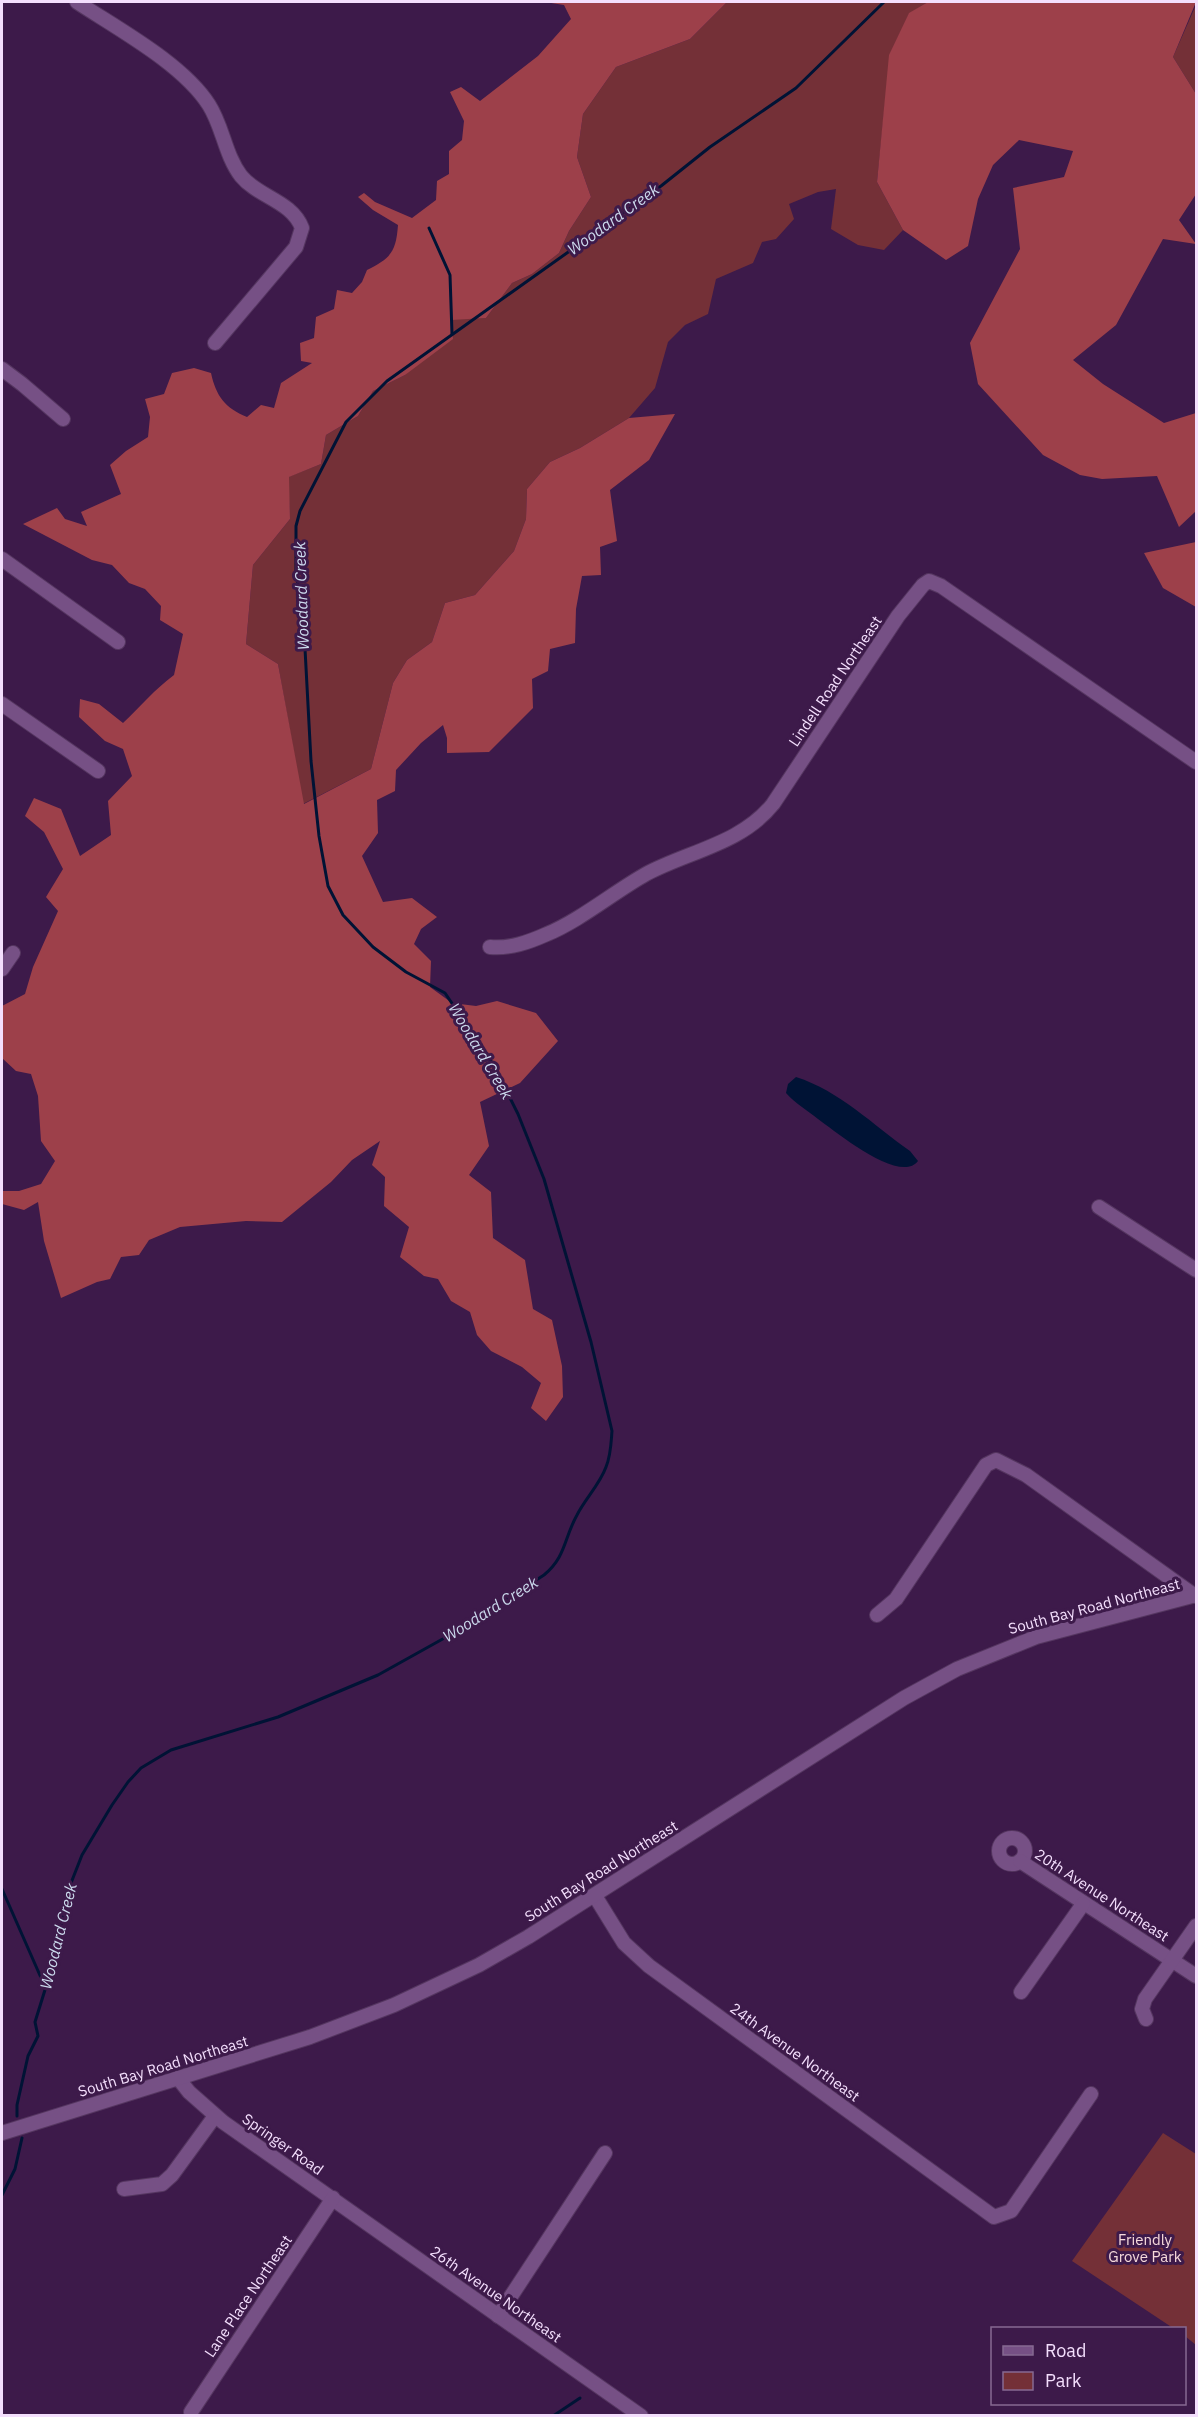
<svg xmlns="http://www.w3.org/2000/svg" width="1198" height="2417" font-family="'IBM Plex Sans',sans-serif">
  <style>
    .green { fill: #743037 }
    .forest { fill: #9d404a }
    .water { fill: #001335 }
    .lines { fill: none; stroke-linecap: round; stroke-linejoin: round }
    .stream { stroke: #001335; stroke-width: 3 }
    .minor-casing { stroke: #553660; stroke-width: 16 }
    .minor { stroke: #765085; stroke-width: 14 }
    .labels { text-anchor: middle; dominant-baseline: central; stroke-width: 6; stroke-linejoin: round; paint-order: stroke }
    .street-label { font-size: 15px; fill: #f4dffd; stroke: #3d1a4a }
    .park-label { font-size: 15px; fill: #f6dadb; stroke: #3d1a4a }
    .water-label { font-size: 16px; font-style: italic; fill: #cbd9ec; stroke: #3d1a4a }
  </style>
  <rect width="100%" height="100%" fill="#3d1a4a"/>
  <g class="green">
    <path d="M 727,2 L 928,2 L 909,14 L 890,54 L 877,182 L 903,230 L 884,250 L 858,245 L 831,229 L 836,189 L 818,192 L 789,204 L 794,219 L 776,239 L 762,242 L 753,263 L 716,279 L 708,314 L 685,325 L 668,342 L 655,388 L 629,418 L 580,448 L 550,462 L 527,489 L 526,519 L 514,551 L 475,595 L 445,603 L 432,642 L 407,660 L 393,683 L 371,769 L 303,804 L 278,664 L 246,644 L 253,565 L 290,519 L 288,477 L 321,464 L 326,435 L 358,416 L 373,391 L 405,375 L 451,319 L 486,318 L 512,283 L 532,274 L 559,253 L 569,231 L 591,197 L 577,157 L 583,114 L 616,67 L 690,39 Z"/>
    <path d="M 1196,5 L 1196,94 L 1173,57 Z"/>
    <path d="M 1163,2133 L 1196,2154 L 1196,2345 L 1185,2336 L 1184,2328 L 1173,2328 L 1072,2261 Z"/>
  </g>
  <g class="forest">
    <path d="M 545,2 L 727,2 L 690,39 L 616,67 L 583,114 L 577,157 L 591,197 L 569,231 L 559,253 L 532,274 L 512,283 L 486,318 L 451,320 L 453,339 L 405,375 L 373,391 L 358,416 L 326,435 L 321,464 L 289,477 L 290,519 L 253,565 L 246,644 L 278,664 L 304,804 L 371,769 L 393,683 L 407,660 L 432,642 L 445,603 L 475,595 L 514,551 L 526,519 L 527,489 L 550,462 L 580,448 L 629,418 L 675,414 L 649,460 L 610,490 L 617,541 L 600,547 L 601,575 L 582,576 L 576,609 L 575,643 L 550,649 L 548,671 L 532,679 L 533,708 L 489,752 L 447,753 L 447,738 L 443,725 L 421,743 L 396,770 L 395,791 L 377,800 L 378,833 L 362,856 L 383,902 L 412,898 L 437,917 L 421,929 L 414,944 L 431,961 L 430,987 L 452,1003 L 476,1006 L 497,1001 L 536,1013 L 558,1041 L 520,1083 L 480,1102 L 489,1146 L 469,1175 L 491,1192 L 493,1238 L 525,1260 L 533,1309 L 552,1320 L 562,1366 L 563,1397 L 546,1421 L 531,1408 L 541,1383 L 522,1367 L 491,1351 L 477,1335 L 470,1312 L 451,1301 L 438,1279 L 424,1276 L 400,1257 L 409,1227 L 384,1206 L 385,1177 L 372,1165 L 380,1141 L 352,1160 L 331,1182 L 282,1222 L 246,1221 L 180,1227 L 149,1240 L 139,1255 L 121,1257 L 110,1279 L 97,1282 L 61,1298 L 44,1241 L 38,1202 L 24,1210 L 2,1204 L 2,1191 L 19,1191 L 41,1184 L 55,1161 L 41,1141 L 38,1096 L 31,1074 L 16,1071 L 2,1058 L 2,1006 L 25,994 L 33,967 L 58,911 L 46,897 L 63,869 L 44,832 L 25,816 L 34,798 L 61,809 L 80,856 L 111,835 L 108,801 L 132,776 L 123,749 L 105,741 L 79,717 L 80,699 L 99,704 L 123,723 C 140,707 155,689 174,675 L 183,634 L 160,620 L 161,606 L 145,589 L 129,583 L 112,565 L 92,560 L 23,524 L 57,508 L 65,519 L 87,526 L 81,512 L 121,494 L 110,465 L 126,451 L 148,437 L 150,417 L 145,399 L 164,394 L 172,373 L 194,368 L 211,373 C 216,396 225,408 247,417 L 261,405 L 274,408 L 281,383 L 312,363 L 301,361 L 300,343 L 314,338 L 316,317 L 334,309 L 337,290 L 352,293 L 362,282 L 367,270 C 391,258 396,252 398,225 L 373,210 L 358,197 L 364,193 L 375,202 L 412,218 L 436,200 L 437,181 L 449,174 L 449,151 L 462,140 L 464,121 L 450,92 L 461,87 L 480,101 L 538,56 L 571,19 L 564,5 Z"/>
    <path d="M 928,2 L 1196,2 L 1173,57 L 1196,94 L 1196,194 L 1179,220 L 1196,244 L 1163,239 L 1116,325 L 1073,360 L 1103,384 L 1164,423 L 1196,413 L 1196,511 L 1179,527 L 1157,476 L 1102,479 L 1080,475 L 1043,455 L 978,384 L 970,343 L 1020,249 L 1013,188 L 1064,177 L 1073,151 L 1019,140 L 993,165 L 978,199 L 968,246 L 946,260 L 903,230 L 877,182 L 889,55 L 909,13 Z"/>
    <path d="M 1196,542 L 1196,607 L 1163,588 L 1144,553 Z"/>
  </g>
  <path class="water" d="M 796,1077 C 840,1091 873,1125 910,1151 L 918,1161 C 900,1185 835,1131 818,1119 C 807,1110 796,1104 786,1093 L 788,1084 Z"/>
  <g class="lines">
    <g class="stream">
      <path d="M 429,228 L 450,275 L 452,334"/>
      <path d="M 2,1889 L 42,1980 L 44,1988"/>
      <path d="M 17,2116 L 17,2105 L 28,2056 L 38,2036 L 35,2022 L 49,1977 L 71,1883 L 82,1855 L 112,1805 L 128,1782 L 141,1768 L 171,1750 L 278,1717 L 378,1675 L 457,1631 L 544,1575 C 566,1557 564,1538 577,1515 C 585,1499 600,1484 606,1467 C 611,1455 611,1443 612,1431 L 591,1342 L 544,1179 L 518,1114 L 493,1064 L 445,993 L 406,972 L 373,947 L 343,915 L 328,886 L 319,836 L 311,761 L 304,630 L 296,570 L 296,526 L 300,511 L 346,422 L 387,381 L 661,186 L 710,147 L 796,88 L 884,2"/>
      <path d="M 2,2195 L 15,2169 L 22,2138"/>
      <path d="M 553,2416 L 580,2398"/>
    </g>
    <defs>
      <g id="minor">
        <path d="M 77,2 C 118,29 183,64 209,105 C 223,127 225,155 241,176 C 258,197 292,201 302,228 L 296,247 L 215,343"/>
        <path d="M 2,369 L 22,384 L 63,419"/>
        <path d="M 2,559 L 118,642"/>
        <path d="M 2,704 L 98,771"/>
        <path d="M 490,947 C 510,949 529,942 547,934 C 579,921 614,892 646,874 C 689,851 741,844 773,804 L 898,616 L 923,585 L 929,581 L 941,586 L 1196,762"/>
        <path d="M 2,969 L 13,953"/>
        <path d="M 1099,1207 L 1196,1270"/>
        <path d="M 877,1615 L 896,1599 L 986,1465 L 996,1460 L 1026,1475 L 1195,1596"/>
        <circle cx="1012" cy="1851" r="13"/>
        <path d="M 1020,1861 L 1196,1976"/>
        <path d="M 595,1896 L 624,1943 L 649,1966 L 994,2217 L 1011,2211 L 1091,2094"/>
        <path d="M 1021,1992 L 1083,1904"/>
        <path d="M 1146,2019 L 1142,2009 L 1145,1999 L 1196,1926"/>
        <path d="M 178,2078 L 189,2092 L 223,2122 L 641,2416"/>
        <path d="M 2,2133 L 310,2037 L 394,2005 L 479,1965 L 528,1937 L 904,1698 L 957,1669 L 1036,1637 L 1196,1595"/>
        <path d="M 124,2189 L 162,2184 L 172,2175 L 215,2116"/>
        <path d="M 498,2316 L 605,2153"/>
        <path d="M 191,2412 L 333,2198"/>
      </g>
    </defs>
    <use href="#minor" class="minor-casing"/>
    <use href="#minor" class="minor"/>
  </g>
  <g class="labels">
    <g class="street-label">
      <text transform="translate(835 681) rotate(-56)">Lindell Road Northeast</text>
      <text transform="translate(1094 1606) rotate(-15)">South Bay Road Northeast</text>
      <text transform="translate(601 1871) rotate(-32)">South Bay Road Northeast</text>
      <text transform="translate(1102 1895) rotate(33)">20th Avenue Northeast</text>
      <text transform="translate(795 2052) rotate(36)">24th Avenue Northeast</text>
      <text transform="translate(163 2066) rotate(-17)">South Bay Road Northeast</text>
      <text transform="translate(283 2144) rotate(35)">Springer Road</text>
      <text transform="translate(496 2294) rotate(35)">26th Avenue Northeast</text>
      <text transform="translate(248 2296) rotate(-56)">Lane Place Northeast</text>
    </g>
    <g class="park-label">
      <text x="1145" y="2239">Friendly<tspan x="1145" dy="17">Grove Park</tspan></text>
    </g>
    <g class="water-label">
      <text transform="translate(613 219) rotate(-36)">Woodard Creek</text>
      <text transform="translate(301 596) rotate(-92)">Woodard Creek</text>
      <text transform="translate(481 1051) rotate(59)">Woodard Creek</text>
      <text transform="translate(490 1609) rotate(-32)">Woodard Creek</text>
      <text transform="translate(58 1936) rotate(-76)">Woodard Creek</text>
    </g>
  </g>
  <rect width="1198" height="2417" fill="none" stroke="#f4dffd" stroke-width="6"/>
  <rect x="991" y="2327" width="195" height="78" fill="#3d1a4a" stroke="#866992" stroke-width="1.5"/>
  <rect x="1003" y="2346" width="30" height="9" fill="#765085" stroke="#866992" stroke-width="1.5"/>
  <text x="1045" y="2357" font-size="18" fill="#f4dffd">Road</text>
  <rect x="1003" y="2372" width="30" height="18" fill="#743037" stroke="#866992" stroke-width="1.5"/>
  <text x="1045" y="2387" font-size="18" fill="#f4dffd">Park</text>
</svg>
